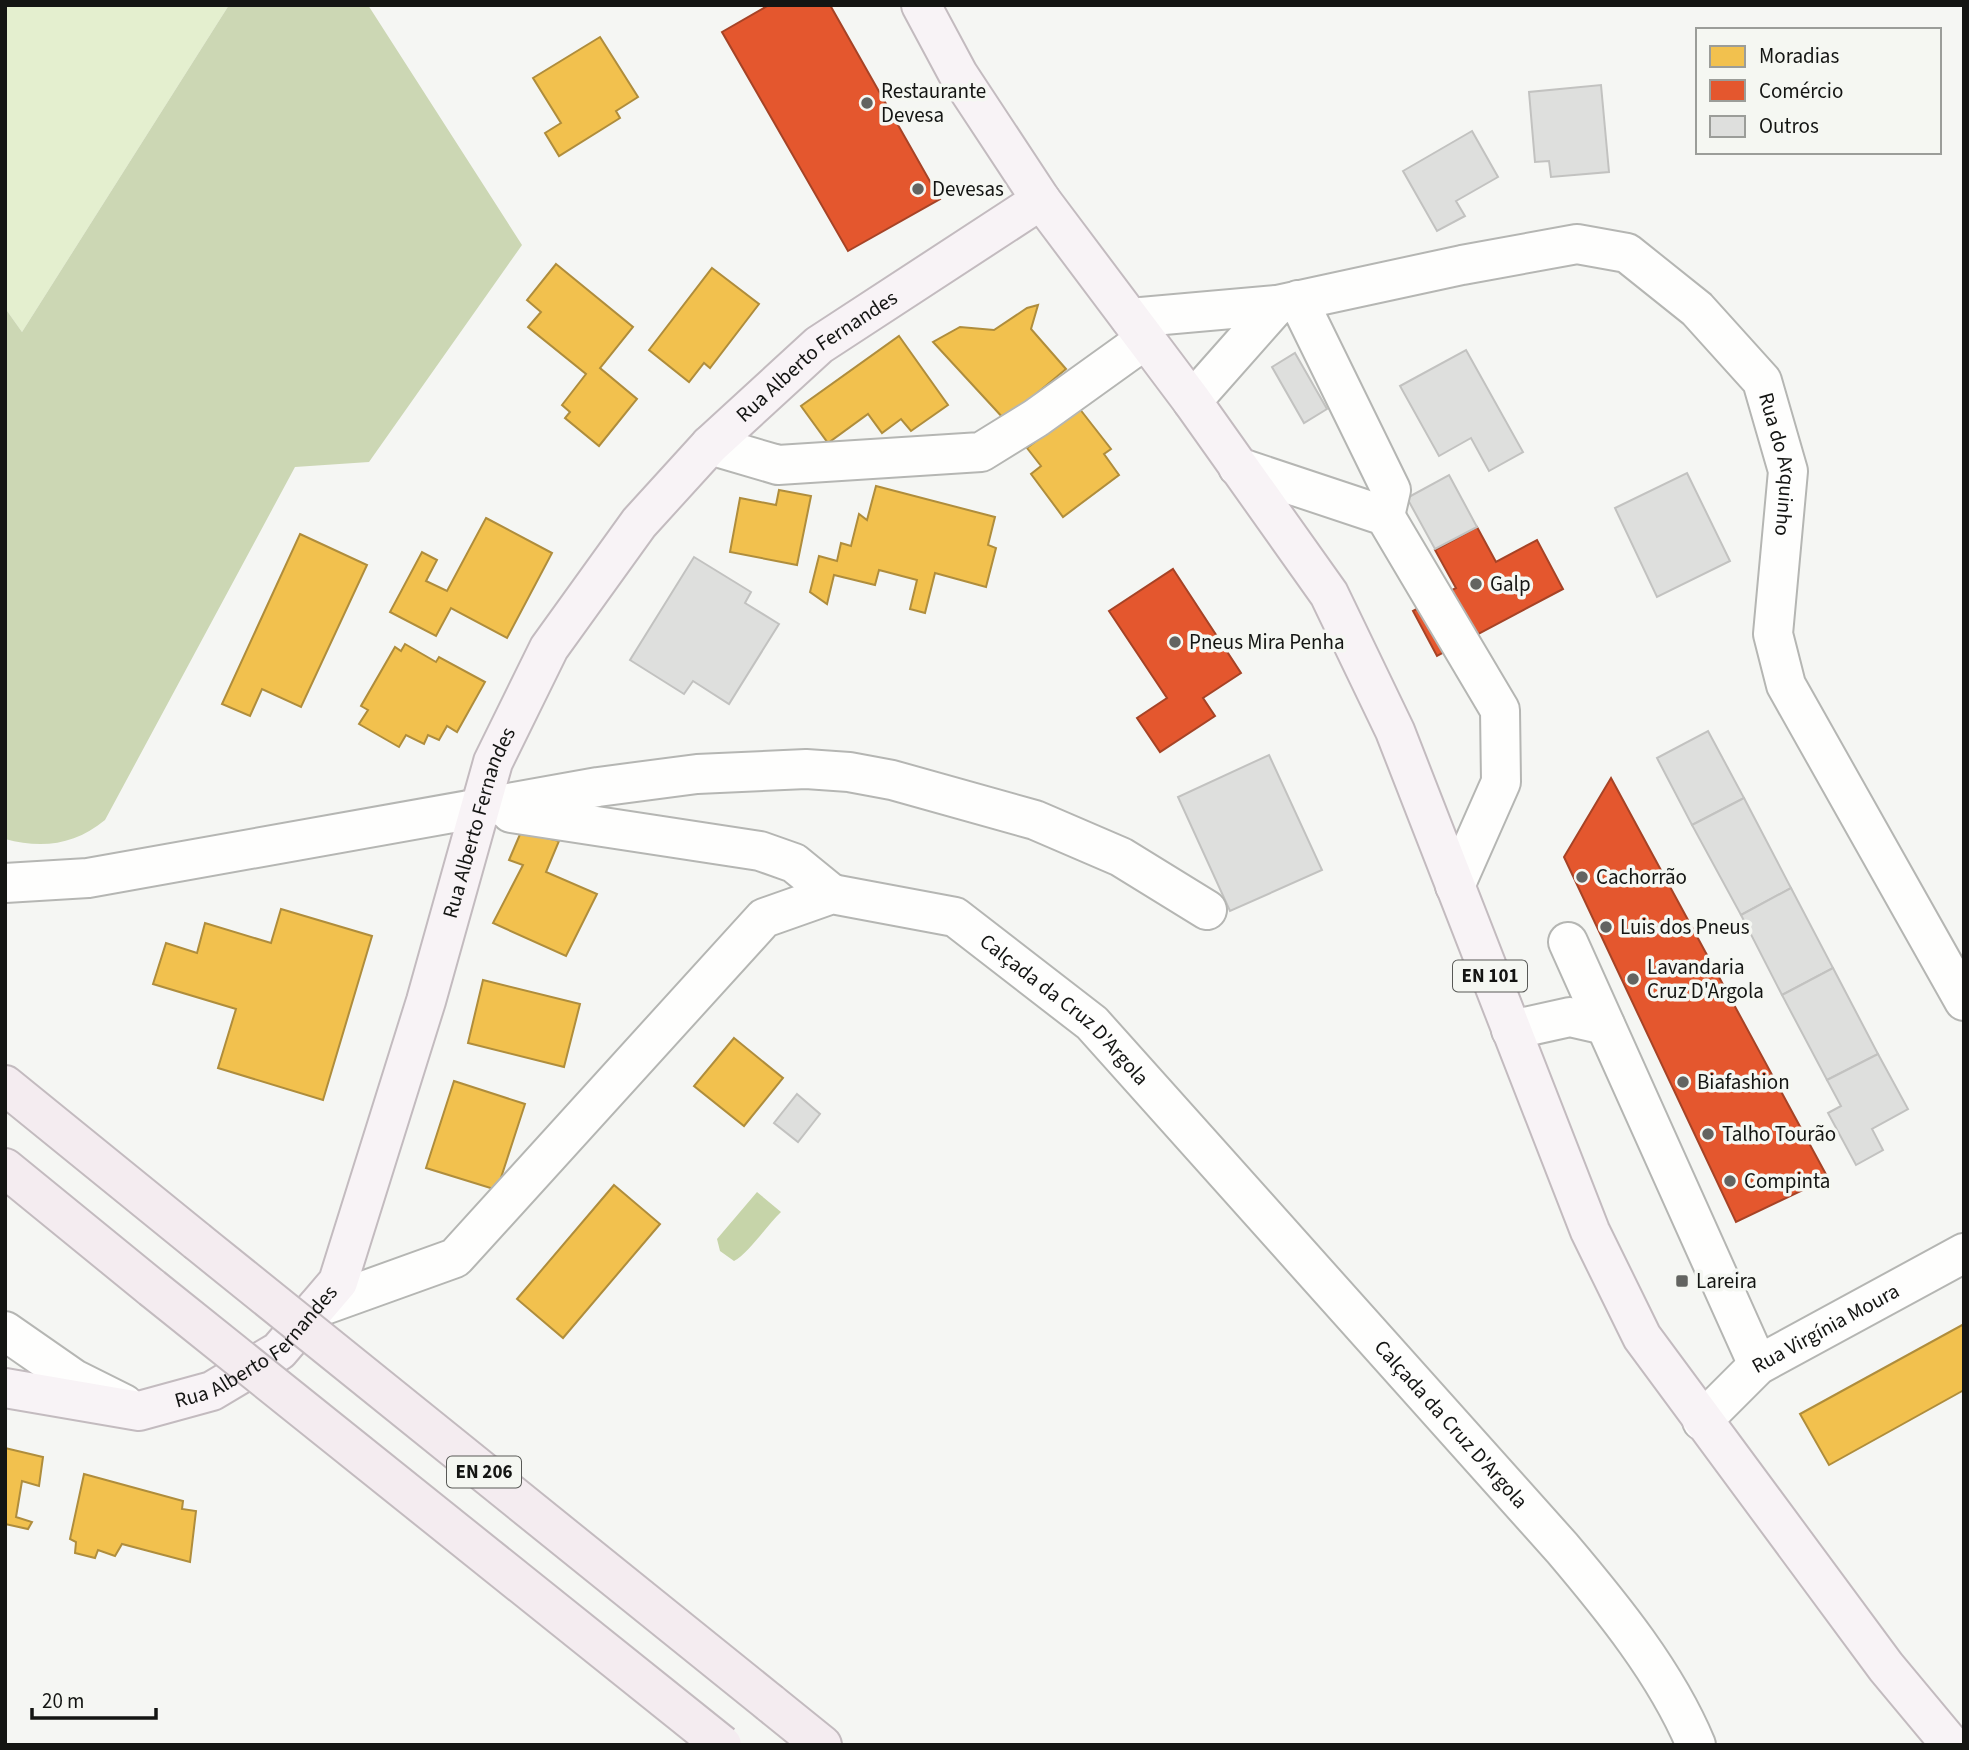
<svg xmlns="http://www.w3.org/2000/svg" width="1969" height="1750" font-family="'Source Sans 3',sans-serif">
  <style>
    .green { fill: #e4efcf }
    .forest { fill: #ccd7b4 }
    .water { fill: #c6d4a9 }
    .homes { fill: #f2c14e; stroke: #af8d3c; stroke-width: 2 }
    .shops { fill: #e4572e; stroke: #a64326; stroke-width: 2 }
    .building { fill: #dedfdd; stroke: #c2c2c0; stroke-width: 2 }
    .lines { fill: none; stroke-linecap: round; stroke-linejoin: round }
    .minor-casing { stroke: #b5b6b3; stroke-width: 42 }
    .major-casing { stroke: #c3bbbf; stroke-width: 42 }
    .highway-casing { stroke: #c3bbbf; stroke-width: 42 }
    .minor { stroke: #fefefd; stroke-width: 38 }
    .major { stroke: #f8f3f6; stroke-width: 38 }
    .highway { stroke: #f4ecf0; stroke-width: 38 }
    .highway-bridge-casing { stroke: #c3bbbf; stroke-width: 42; stroke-linecap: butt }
    .highway-bridge { stroke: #f4ecf0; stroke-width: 38 }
    .poi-dot { fill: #636461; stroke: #f5f7f2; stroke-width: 2.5 }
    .labels { text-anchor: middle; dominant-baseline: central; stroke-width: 7; stroke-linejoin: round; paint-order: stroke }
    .shield { fill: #f5f7f2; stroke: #585956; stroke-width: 2 }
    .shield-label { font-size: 19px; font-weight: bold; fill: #141513 }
    .poi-label { font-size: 21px; fill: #141513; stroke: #f5f7f2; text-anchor: start }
    .street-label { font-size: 21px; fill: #141513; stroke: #f5f7f2 }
  </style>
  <rect width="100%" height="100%" fill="#f5f6f3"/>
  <path class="green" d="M 5,5 L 229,5 L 22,332 L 5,308 Z"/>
  <path class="forest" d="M 229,5 L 368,5 L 522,245 L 369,462 L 295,467 L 105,820 C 75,845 42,849 5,839 L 5,308 L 22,332 Z"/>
  <path class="water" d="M 757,1192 L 781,1212 C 767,1225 748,1254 734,1261 L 720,1251 L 717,1239 Z"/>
  <g class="homes">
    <path d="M 600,37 L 638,97 L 616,111 L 620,118 L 559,156 L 545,133 L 561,123 L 533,78 Z"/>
    <path d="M 556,264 L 633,327 L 600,368 L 637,399 L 599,446 L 565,418 L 570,412 L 562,405 L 586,374 L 528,327 L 541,312 L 527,300 Z"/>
    <path d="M 712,268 L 759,304 L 710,368 L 704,363 L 689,382 L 649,350 Z"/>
    <path d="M 1038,305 L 1031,329 L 1066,369 L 1005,420 L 933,342 L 960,327 L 994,330 L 1027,308 Z"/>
    <path d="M 899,336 L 948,405 L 911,431 L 901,419 L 882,433 L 868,414 L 828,443 L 801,406 Z"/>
    <path d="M 1079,408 L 1111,449 L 1104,454 L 1119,475 L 1063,517 L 1031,474 L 1041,466 L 1027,448 Z"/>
    <path d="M 876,486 L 995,517 L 988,545 L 996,548 L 986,587 L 935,573 L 925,613 L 910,609 L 917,580 L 879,570 L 875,585 L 834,575 L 827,604 L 810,592 L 819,556 L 837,561 L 841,543 L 851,546 L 859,514 L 867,520 Z"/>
    <path d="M 779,490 L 811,496 L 797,565 L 730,552 L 740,498 L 776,505 Z"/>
    <path d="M 486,518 L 552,553 L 507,638 L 451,608 L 436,636 L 390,612 L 422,552 L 437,560 L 426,581 L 447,591 Z"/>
    <path d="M 300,534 L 367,565 L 301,707 L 262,689 L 250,716 L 222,704 Z"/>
    <path d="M 405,644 L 436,662 L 439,657 L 485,682 L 457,732 L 447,726 L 439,740 L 428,735 L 424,744 L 406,735 L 399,747 L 359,724 L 368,710 L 361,706 L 395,647 L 401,651 Z"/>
    <path d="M 521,832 L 559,841 L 546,872 L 597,894 L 566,956 L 493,923 L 523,865 L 509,860 Z"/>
    <path d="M 281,909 L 372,936 L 323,1100 L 218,1068 L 236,1009 L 153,984 L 166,943 L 197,953 L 205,923 L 271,943 Z"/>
    <path d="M 483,980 L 580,1004 L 564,1067 L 468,1043 Z"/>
    <path d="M 734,1038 L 783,1078 L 744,1126 L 694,1086 Z"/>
    <path d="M 454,1081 L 525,1104 L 497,1190 L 426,1168 Z"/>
    <path d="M 614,1185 L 660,1224 L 563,1338 L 517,1299 Z"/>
    <path d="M 1964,1324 L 1964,1390 L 1829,1465 L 1800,1414 Z"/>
    <path d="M 5,1448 L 43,1457 L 39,1486 L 22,1481 L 16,1517 L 32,1522 L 28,1529 L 5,1524 Z"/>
    <path d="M 84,1474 L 183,1501 L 182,1509 L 196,1511 L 190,1562 L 122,1544 L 115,1556 L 98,1550 L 95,1558 L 75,1553 L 76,1542 L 70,1539 Z"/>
  </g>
  <g class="shops">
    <path d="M 769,5 L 830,5 L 940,199 L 848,251 L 722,32 Z"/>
    <path d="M 1477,527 L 1496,562 L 1537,540 L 1563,589 L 1437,656 L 1413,611 L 1456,588 L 1435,550 Z"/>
    <path d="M 1173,569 L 1241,673 L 1203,698 L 1215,716 L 1160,752 L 1137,718 L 1167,698 L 1109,611 Z"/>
    <path d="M 1611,778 L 1828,1178 L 1736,1222 L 1564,857 Z"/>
  </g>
  <g class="building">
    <path d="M 1601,85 L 1609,172 L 1551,177 L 1549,161 L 1535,162 L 1529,92 Z"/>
    <path d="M 1472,131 L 1498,177 L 1456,201 L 1465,216 L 1437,231 L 1403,171 Z"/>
    <path d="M 1466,350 L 1523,452 L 1489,471 L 1471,438 L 1439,456 L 1400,386 Z"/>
    <path d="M 1295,353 L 1327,409 L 1304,423 L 1272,367 Z"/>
    <path d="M 1687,473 L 1730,561 L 1657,597 L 1615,508 Z"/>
    <path d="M 1449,475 L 1477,527 L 1435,549 L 1407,498 Z"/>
    <path d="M 694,557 L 751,592 L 745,603 L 779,624 L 729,704 L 693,681 L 684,694 L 630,660 Z"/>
    <path d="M 1708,731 L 1744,798 L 1692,825 L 1657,758 Z"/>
    <path d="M 1269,755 L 1322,870 L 1230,911 L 1178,797 Z"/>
    <path d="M 1744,798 L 1791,888 L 1741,915 L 1692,825 Z"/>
    <path d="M 1791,888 L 1833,968 L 1782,995 L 1741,915 Z"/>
    <path d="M 1833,968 L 1878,1054 L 1827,1080 L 1782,995 Z"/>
    <path d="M 1878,1054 L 1908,1109 L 1872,1129 L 1883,1150 L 1856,1165 L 1828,1113 L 1841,1106 L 1827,1080 Z"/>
    <path d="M 797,1094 L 820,1114 L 798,1142 L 774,1123 Z"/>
  </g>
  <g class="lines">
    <defs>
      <g id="minor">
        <path d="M 1298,300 L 1391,490 L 1385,516"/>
        <path id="s1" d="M 1130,318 L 1277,305 L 1462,265 L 1577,244 L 1627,253 L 1697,309 L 1762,381 L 1788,471 L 1773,634 L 1786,685 L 1964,1001"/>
        <path d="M 1192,401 L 1277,305"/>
        <path d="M 710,445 L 778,465 L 981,452 L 1036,418 L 1146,339"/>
        <path d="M 1238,467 L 1385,516 L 1500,710 L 1501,782 L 1455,886"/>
        <path d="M 511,813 L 760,851 L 794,863 L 832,894"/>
        <path d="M 5,883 L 88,878 L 598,787 L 697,774 L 806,769 L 849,772 L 892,780 L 1035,820 L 1121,857 L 1207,910"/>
        <path d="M 1568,942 L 1758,1365"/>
        <path d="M 1511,1030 L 1570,1017 L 1605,1025"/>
        <path id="s2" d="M 316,1308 L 455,1258 L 764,918 L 832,894 L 955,917 L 1092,1023 L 1562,1548 C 1612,1607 1666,1673 1696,1745"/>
        <path d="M 5,1331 L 74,1379 L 124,1404"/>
        <path id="s3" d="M 1702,1421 L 1758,1365 L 1964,1253"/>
      </g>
      <g id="major">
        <path d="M 921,5 L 958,74 L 1041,200 L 1192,401 L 1329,594 L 1395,731 L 1590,1231 L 1642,1337 L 1886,1667 L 1951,1745"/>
        <path id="s4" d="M 5,1388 L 139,1411 L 212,1391 L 279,1351 L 338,1282 L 426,1001 L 493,762 L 549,648 L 639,523 L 710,445 L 819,345 L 1041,200"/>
      </g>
      <g id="highway">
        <path d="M 5,1085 L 197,1241"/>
        <path d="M 5,1168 L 152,1288"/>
        <path d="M 770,1703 L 822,1745"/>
      </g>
    </defs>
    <use href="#minor" class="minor-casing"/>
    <use href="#major" class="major-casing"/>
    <use href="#highway" class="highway-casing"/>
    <use href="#minor" class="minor"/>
    <use href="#major" class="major"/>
    <use href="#highway" class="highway"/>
    <defs>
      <g id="highway-bridge">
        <path d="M 197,1241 L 770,1703"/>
        <path d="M 152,1288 L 722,1745"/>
      </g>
    </defs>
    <use href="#highway-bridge" class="highway-bridge-casing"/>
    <use href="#highway-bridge" class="highway-bridge"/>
  </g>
  <g class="poi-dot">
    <circle cx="867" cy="103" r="7"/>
    <circle cx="918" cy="189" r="7"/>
    <circle cx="1476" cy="584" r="7"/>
    <circle cx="1175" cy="642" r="7"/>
    <circle cx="1582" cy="877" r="7"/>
    <circle cx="1606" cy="927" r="7"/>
    <circle cx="1633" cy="979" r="7"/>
    <circle cx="1683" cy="1082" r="7"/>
    <circle cx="1708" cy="1134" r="7"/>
    <circle cx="1730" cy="1181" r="7"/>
    <rect x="1675" y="1274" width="14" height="14" rx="3.5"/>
  </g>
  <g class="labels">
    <g class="shield">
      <rect x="1453" y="960.5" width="74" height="31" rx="5"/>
      <rect x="447" y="1456.5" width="74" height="31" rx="5"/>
    </g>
    <g class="shield-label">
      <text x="1490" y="976">EN 101</text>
      <text x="484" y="1472">EN 206</text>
    </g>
    <g class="poi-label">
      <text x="881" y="91">Restaurante<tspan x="881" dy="24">Devesa</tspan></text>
      <text x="932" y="189">Devesas</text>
      <text x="1490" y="584">Galp</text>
      <text x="1189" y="642">Pneus Mira Penha</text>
      <text x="1596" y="877">Cachorrão</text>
      <text x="1620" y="927">Luis dos Pneus</text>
      <text x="1647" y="967">Lavandaria<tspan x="1647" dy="24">Cruz D'Argola</tspan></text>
      <text x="1697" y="1082">Biafashion</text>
      <text x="1722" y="1134">Talho Tourão</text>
      <text x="1744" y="1181">Compinta</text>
      <text x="1696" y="1281">Lareira</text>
    </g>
    <g class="street-label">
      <text stroke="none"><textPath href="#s4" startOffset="1449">Rua Alberto Fernandes</textPath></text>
      <text stroke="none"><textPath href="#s1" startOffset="777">Rua do Arquinho</textPath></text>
      <text stroke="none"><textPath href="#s4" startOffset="861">Rua Alberto Fernandes</textPath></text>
      <text stroke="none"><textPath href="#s2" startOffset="948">Calçada da Cruz D'Argola</textPath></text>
      <text stroke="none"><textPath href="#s3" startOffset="156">Rua Virgínia Moura</textPath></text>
      <text stroke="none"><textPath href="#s4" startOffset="273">Rua Alberto Fernandes</textPath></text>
      <text stroke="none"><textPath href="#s2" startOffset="1516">Calçada da Cruz D'Argola</textPath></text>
    </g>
  </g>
  <rect width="1969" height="1750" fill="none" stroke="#141513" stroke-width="14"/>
  <rect x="1696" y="28" width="245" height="126" fill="#f5f7f2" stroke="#9b9d99" stroke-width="2"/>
  <rect x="1710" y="46" width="35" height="21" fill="#f2c14e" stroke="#9b9d99" stroke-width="2"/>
  <text x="1759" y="63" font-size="21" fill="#141513">Moradias</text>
  <rect x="1710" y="80" width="35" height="21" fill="#e4572e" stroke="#9b9d99" stroke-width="2"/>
  <text x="1759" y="98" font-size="21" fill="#141513">Comércio</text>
  <rect x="1710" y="116" width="35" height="21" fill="#dedfdd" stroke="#9b9d99" stroke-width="2"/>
  <text x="1759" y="133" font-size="21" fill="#141513">Outros</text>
  <path d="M32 1708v10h124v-10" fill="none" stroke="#141513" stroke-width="3.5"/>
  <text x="42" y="1708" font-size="21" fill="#141513" stroke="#f5f7f2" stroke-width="5" paint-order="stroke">20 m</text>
</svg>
